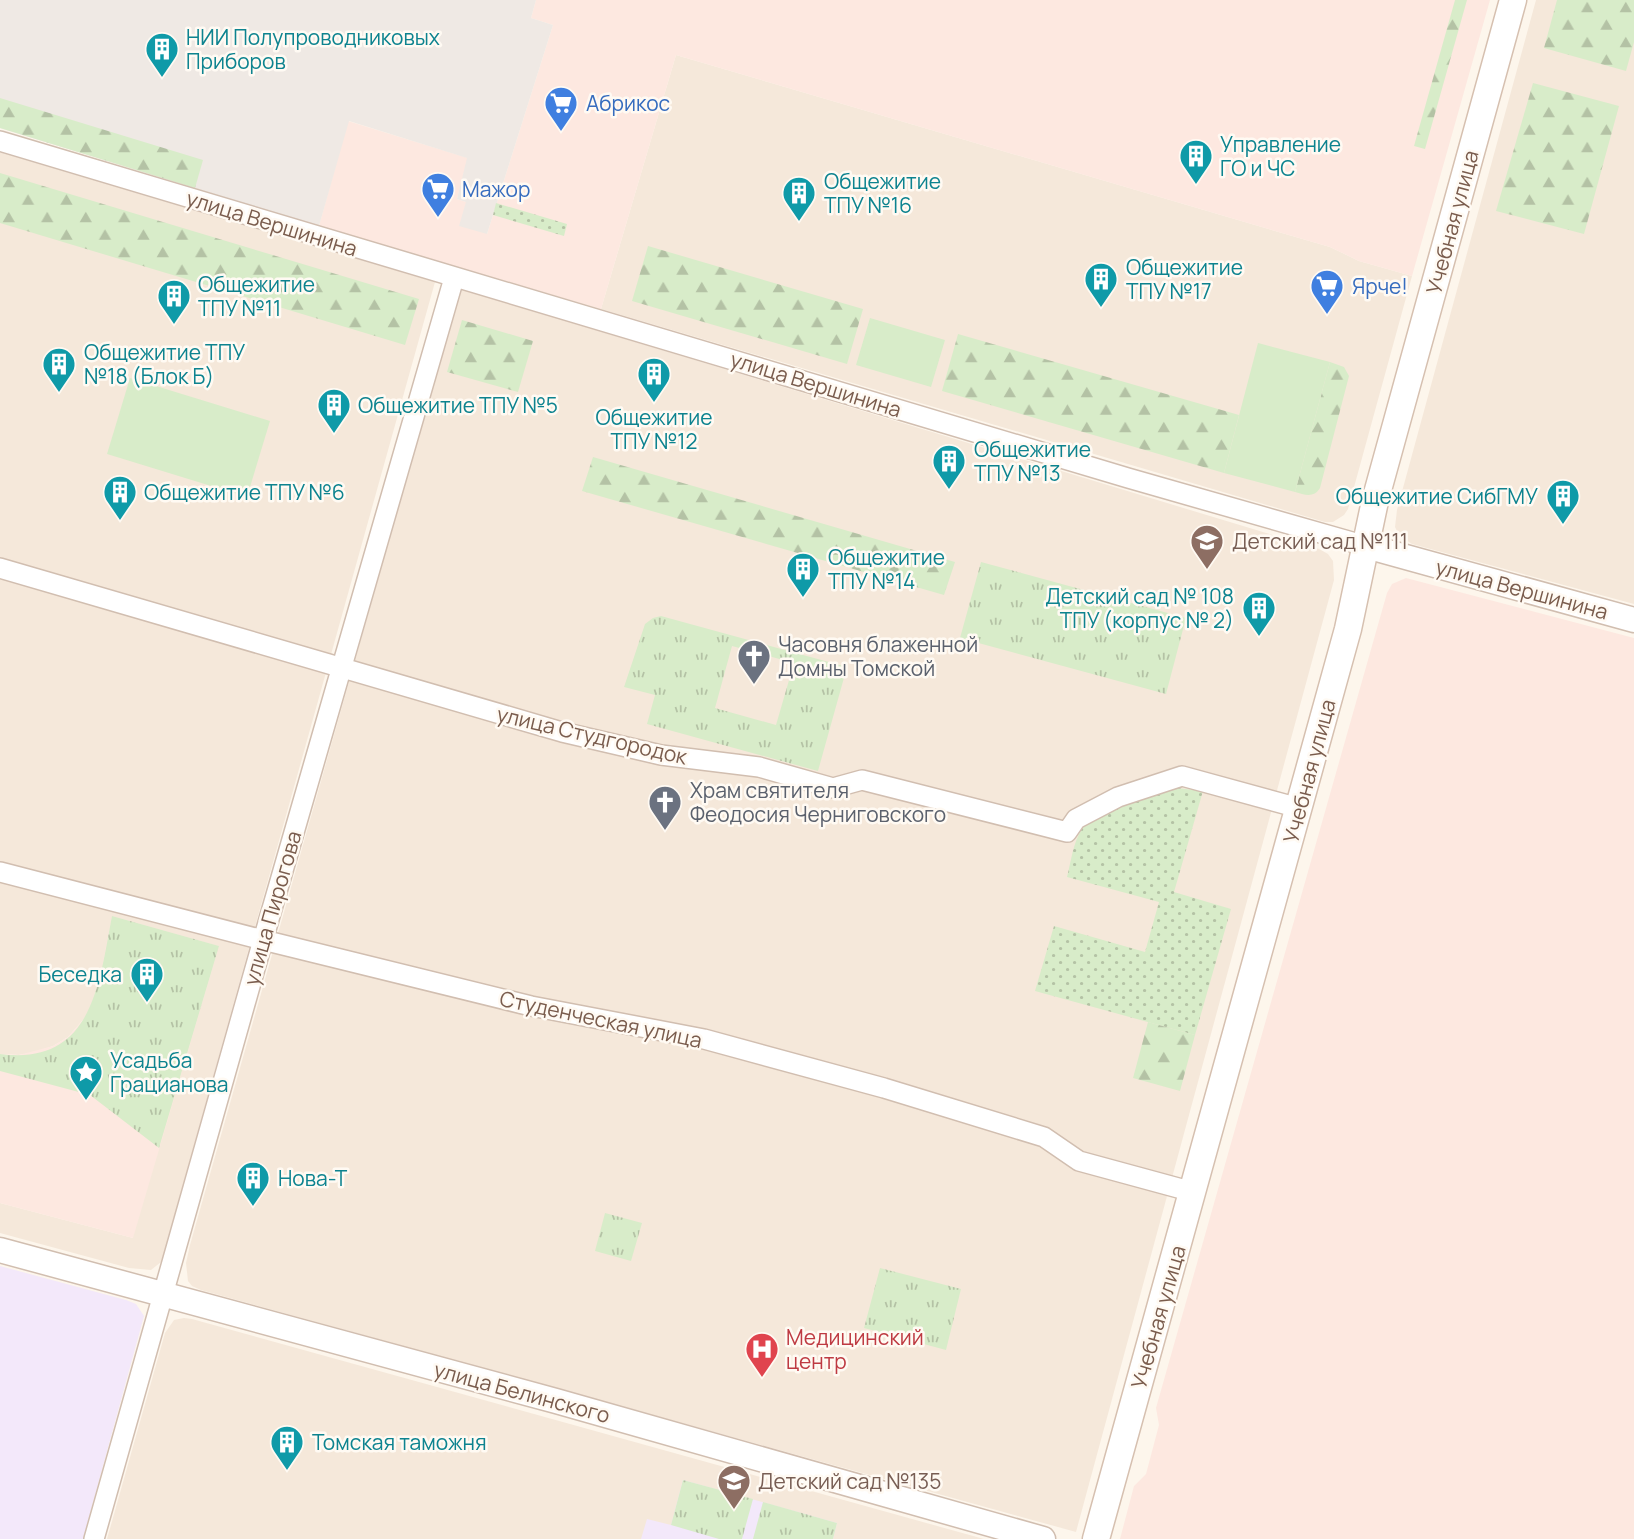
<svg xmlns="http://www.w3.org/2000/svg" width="1634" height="1539" font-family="Manrope,sans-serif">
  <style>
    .residential { fill: #f5e8da }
    .commercial { fill: #fde8e0 }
    .industrial { fill: #efe9e4 }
    .education { fill: #f3e8fa }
    .grass { fill: url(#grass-dots) }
    .forest { fill: url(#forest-firs) }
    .park { fill: url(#park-tufts); fill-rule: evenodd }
    .pitch { fill: #d8ecc9 }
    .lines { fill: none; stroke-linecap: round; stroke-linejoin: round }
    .minor-casing { stroke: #d1beb0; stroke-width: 22 }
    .tertiary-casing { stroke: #d1beb0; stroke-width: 27 }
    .secondary-casing { stroke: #d6c0b0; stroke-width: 29 }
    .minor { stroke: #fff; stroke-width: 19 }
    .tertiary { stroke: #fff; stroke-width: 24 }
    .secondary { stroke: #fff; stroke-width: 26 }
    .labels { text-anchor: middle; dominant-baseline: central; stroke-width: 5; stroke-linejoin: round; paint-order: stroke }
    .culture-label { font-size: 21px; fill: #0d838f; stroke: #fffaf3; text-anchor: start }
    .shop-label { font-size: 21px; fill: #366cbe; stroke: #fffaf3; text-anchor: start }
    .street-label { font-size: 21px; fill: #7a5c4d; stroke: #fffaf3 }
    .education-label { font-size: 21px; fill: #785e54; stroke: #fffaf3; text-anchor: start }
    .worship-label { font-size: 21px; fill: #5b616d; stroke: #fffaf3; text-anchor: start }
    .health-label { font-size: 21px; fill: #be3a42; stroke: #fffaf3; text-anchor: start }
  </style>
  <defs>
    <pattern id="grass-dots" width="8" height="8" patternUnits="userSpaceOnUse" patternTransform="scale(1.75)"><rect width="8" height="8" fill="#d8ecc9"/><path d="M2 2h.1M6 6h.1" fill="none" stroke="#b4c2a5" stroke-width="1.8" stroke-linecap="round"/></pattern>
    <pattern id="forest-firs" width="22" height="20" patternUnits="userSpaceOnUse" patternTransform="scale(1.75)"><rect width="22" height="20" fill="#d8ecc9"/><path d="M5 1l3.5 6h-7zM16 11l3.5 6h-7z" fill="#b4c2a5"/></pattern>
    <pattern id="park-tufts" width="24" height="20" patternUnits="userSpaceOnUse" patternTransform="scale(1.75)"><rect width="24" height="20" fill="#d8ecc9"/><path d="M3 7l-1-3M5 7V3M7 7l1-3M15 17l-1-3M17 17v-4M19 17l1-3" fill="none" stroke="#b4c2a5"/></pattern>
  </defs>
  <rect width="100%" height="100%" fill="#fdf6ec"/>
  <g class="residential">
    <path d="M 1536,0 L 1634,0 L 1634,604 L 1412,544 L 1399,535 L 1395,527 L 1397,510 Z"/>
    <path d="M 676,55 L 1330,247 L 1359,261 L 1412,276 L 1348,509 L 1344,515 L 1333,522 L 1325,522 L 601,309 Z"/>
    <path d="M 0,152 L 435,282 L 165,1249 L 161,1262 L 151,1270 L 129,1268 L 0,1233 L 0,1203 L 133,1238 L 98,988 L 88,1014 L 68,1037 L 53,1046 L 35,1052 L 19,1055 L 0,1054 Z"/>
    <path d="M 460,289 L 1319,549 L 1328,554 L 1333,561 L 1334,580 L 1076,1532 L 201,1290 L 192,1286 L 188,1281 L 186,1263 L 190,1245 Z"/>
    <path d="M 184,1318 L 192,1319 L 984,1539 L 107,1539 L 165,1333 L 174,1320 Z"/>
  </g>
  <g class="commercial">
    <path d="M 536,0 L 1490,0 L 1412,276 L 1359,261 L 1330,247 L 676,55 L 601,309 L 319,226 L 348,121 L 468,158 L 457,199 L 466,202 L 487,234 L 553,25 L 531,18 Z"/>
    <path d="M 1406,578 L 1634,638 L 1634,1539 L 1120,1539 L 1134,1486 L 1146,1474 L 1159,1425 L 1156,1408 L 1387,593 L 1392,584 Z"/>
    <path d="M 112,916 L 219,946 L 133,1238 L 0,1203 L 0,1054 L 19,1055 L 53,1046 L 68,1037 L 88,1014 L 98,988 Z"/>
  </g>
  <path class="industrial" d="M 0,0 L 536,0 L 531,18 L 553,25 L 487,234 L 459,226 L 466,202 L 457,199 L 467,158 L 349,121 L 319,226 L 0,128 Z"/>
  <g class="education">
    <path d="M 0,1266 L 126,1300 L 136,1304 L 144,1316 L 83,1539 L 0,1539 Z"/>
    <path d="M 683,1480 L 837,1523 L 833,1539 L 641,1539 L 647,1519 L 671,1525 Z"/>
  </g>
  <g class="grass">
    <path d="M 496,203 L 567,224 L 564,236 L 493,215 Z"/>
    <path d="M 1177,788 L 1203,791 L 1174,892 L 1231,909 L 1195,1035 L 1035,991 L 1054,926 L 1145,952 L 1159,902 L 1067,877 C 1071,862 1073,842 1082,829 C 1096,809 1153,795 1177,788 Z"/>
  </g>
  <g class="forest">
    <path d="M 1455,0 L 1467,0 L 1425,149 L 1414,146 Z"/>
    <path d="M 1557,0 L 1634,0 L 1634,42 L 1626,71 L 1544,48 Z"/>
    <path d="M 1533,83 L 1619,106 L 1584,234 L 1496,211 Z"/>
    <path d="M 0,98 L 203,160 L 195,188 L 0,128 Z"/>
    <path d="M 0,173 L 419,299 L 405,345 L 0,223 Z"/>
    <path d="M 648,246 L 863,309 L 847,364 L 632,301 Z"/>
    <path d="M 462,320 L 533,341 L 518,392 L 447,372 Z"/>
    <path d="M 958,334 L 1239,415 L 1224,473 L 942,391 Z"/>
    <path d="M 1330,362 L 1344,367 L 1349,376 L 1320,488 C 1314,498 1305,495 1295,492 Z"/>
    <path d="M 593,457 L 955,562 L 944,595 L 582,491 Z"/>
    <path d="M 1148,1022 L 1195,1035 L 1180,1091 L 1133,1078 Z"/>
  </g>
  <g class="park">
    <path d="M 981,562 L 1186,618 L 1166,694 L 960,638 Z"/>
    <path d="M 661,616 L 847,667 L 818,771 L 647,724 L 655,695 L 624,687 L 645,624 L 653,618 ZM 732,646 L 794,663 L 776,725 L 715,708 Z"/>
    <path d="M 112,916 L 219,946 L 159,1148 L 90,1095 L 0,1071 L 0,1054 C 93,1066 99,983 112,916 Z"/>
    <path d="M 605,1213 L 642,1223 L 631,1261 L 595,1251 Z"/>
    <path d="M 880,1268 L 961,1289 L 946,1350 L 864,1328 Z"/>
    <path d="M 683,1480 L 753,1499 L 742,1539 L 719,1539 L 671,1525 Z"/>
    <path d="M 763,1502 L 837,1523 L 833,1539 L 753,1539 Z"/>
  </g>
  <g class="pitch">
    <path d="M 870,318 L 945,340 L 931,387 L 856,365 Z"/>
    <path d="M 1258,343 L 1330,362 L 1295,492 L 1224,473 Z"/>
    <path d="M 130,378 L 270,421 L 247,497 L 107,454 Z"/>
  </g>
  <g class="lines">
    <defs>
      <g id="minor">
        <path d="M 0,141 L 1128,478 L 1366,546"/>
        <path d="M 0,568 L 562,732 L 661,755 L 759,767 L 833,788 L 862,780 L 1067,832 L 1076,819 L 1118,797 L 1182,776 L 1299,808"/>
        <path d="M 0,872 L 263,940 L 531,1006 L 704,1039 L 884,1088 L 1044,1137 L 1079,1161 L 1193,1192"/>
        <path d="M 94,1539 L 263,940 L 454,278"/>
      </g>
      <g id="tertiary">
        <path d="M 1366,546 L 1634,620"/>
        <path d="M 0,1250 L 556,1401 L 1043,1539"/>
      </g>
      <path id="secondary" d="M 1096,1539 L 1348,629 L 1375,501 L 1513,0"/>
    </defs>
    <use href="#minor" class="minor-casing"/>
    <use href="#tertiary" class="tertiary-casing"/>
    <use href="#secondary" class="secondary-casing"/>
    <use href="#minor" class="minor"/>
    <use href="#tertiary" class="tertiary"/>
    <use href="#secondary" class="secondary"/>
  </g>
  <defs>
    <symbol id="building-pin" viewBox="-11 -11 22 30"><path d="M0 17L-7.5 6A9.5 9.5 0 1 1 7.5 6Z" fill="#0f9aa8" stroke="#fffaf3"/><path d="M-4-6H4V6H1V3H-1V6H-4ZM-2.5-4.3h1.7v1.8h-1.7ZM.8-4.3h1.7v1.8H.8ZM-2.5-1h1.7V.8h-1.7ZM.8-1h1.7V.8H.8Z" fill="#fff"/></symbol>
    <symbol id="supermarket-pin" viewBox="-11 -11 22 30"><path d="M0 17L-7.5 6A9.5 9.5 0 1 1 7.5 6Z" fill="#3f7fe0" stroke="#fffaf3"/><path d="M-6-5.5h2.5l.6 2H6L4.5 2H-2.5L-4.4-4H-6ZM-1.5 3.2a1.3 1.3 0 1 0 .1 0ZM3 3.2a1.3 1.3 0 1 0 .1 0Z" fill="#fff"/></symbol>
    <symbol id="school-pin" viewBox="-11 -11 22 30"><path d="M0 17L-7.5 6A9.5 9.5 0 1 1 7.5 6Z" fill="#8d6e63" stroke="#fffaf3"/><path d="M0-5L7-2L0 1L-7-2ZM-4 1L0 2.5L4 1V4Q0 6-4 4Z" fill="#fff"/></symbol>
    <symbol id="church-pin" viewBox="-11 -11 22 30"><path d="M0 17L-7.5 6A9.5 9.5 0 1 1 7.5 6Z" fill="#6b7280" stroke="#fffaf3"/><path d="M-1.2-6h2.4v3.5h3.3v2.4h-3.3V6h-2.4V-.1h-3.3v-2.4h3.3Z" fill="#fff"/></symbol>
    <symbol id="sight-pin" viewBox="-11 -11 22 30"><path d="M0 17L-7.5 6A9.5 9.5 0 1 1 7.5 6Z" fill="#0f9aa8" stroke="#fffaf3"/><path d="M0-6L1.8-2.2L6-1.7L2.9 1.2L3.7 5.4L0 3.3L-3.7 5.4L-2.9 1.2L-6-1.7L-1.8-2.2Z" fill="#fff"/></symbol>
    <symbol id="hospital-pin" viewBox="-11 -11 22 30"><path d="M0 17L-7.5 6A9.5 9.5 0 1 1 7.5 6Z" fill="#e0444e" stroke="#fffaf3"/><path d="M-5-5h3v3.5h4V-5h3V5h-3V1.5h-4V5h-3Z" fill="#fff"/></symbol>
  </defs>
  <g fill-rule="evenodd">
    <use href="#building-pin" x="143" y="30" width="38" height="52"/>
    <use href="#supermarket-pin" x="542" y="84" width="38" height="52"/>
    <use href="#building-pin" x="1177" y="137" width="38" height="52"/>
    <use href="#supermarket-pin" x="419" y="170" width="38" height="52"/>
    <use href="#building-pin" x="780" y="174" width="38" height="52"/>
    <use href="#building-pin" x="1082" y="260" width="38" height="52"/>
    <use href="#supermarket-pin" x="1308" y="267" width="38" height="52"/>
    <use href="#building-pin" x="155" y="277" width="38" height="52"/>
    <use href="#building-pin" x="40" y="345" width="38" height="52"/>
    <use href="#building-pin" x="635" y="355" width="38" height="52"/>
    <use href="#building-pin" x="315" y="386" width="38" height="52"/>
    <use href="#building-pin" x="930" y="442" width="38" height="52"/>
    <use href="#building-pin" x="101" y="473" width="38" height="52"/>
    <use href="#building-pin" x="1544" y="477" width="38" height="52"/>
    <use href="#school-pin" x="1188" y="522" width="38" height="52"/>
    <use href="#building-pin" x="784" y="550" width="38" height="52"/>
    <use href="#building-pin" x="1240" y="589" width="38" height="52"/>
    <use href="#church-pin" x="735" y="637" width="38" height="52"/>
    <use href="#church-pin" x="646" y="783" width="38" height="52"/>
    <use href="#building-pin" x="128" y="955" width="38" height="52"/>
    <use href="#sight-pin" x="67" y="1053" width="38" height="52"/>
    <use href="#building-pin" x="234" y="1159" width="38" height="52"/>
    <use href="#hospital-pin" x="743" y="1330" width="38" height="52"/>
    <use href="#building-pin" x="268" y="1423" width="38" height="52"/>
    <use href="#school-pin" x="715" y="1462" width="38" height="52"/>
  </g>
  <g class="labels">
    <g class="culture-label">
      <text x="186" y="37">НИИ Полупроводниковых<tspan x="186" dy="24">Приборов</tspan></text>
      <text x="1220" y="144">Управление<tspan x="1220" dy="24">ГО и ЧС</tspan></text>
      <text x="824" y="181">Общежитие<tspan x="824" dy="24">ТПУ №16</tspan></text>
      <text x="1126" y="267">Общежитие<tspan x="1126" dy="24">ТПУ №17</tspan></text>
      <text x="198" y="284">Общежитие<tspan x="198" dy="24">ТПУ №11</tspan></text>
      <text x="84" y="352">Общежитие ТПУ<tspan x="84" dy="24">№18 (Блок Б)</tspan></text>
      <text x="358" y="405">Общежитие ТПУ №5</text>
      <text x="654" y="417" text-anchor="middle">Общежитие<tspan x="654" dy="24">ТПУ №12</tspan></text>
      <text x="974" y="449">Общежитие<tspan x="974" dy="24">ТПУ №13</tspan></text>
      <text x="144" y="492">Общежитие ТПУ №6</text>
      <text x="1538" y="496" text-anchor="end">Общежитие СибГМУ</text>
      <text x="828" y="557">Общежитие<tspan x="828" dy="24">ТПУ №14</tspan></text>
      <text x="1234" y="596" text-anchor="end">Детский сад № 108<tspan x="1234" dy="24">ТПУ (корпус № 2)</tspan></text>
      <text x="122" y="974" text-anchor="end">Беседка</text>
      <text x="110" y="1060">Усадьба<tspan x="110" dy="24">Грацианова</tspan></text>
      <text x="278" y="1178">Нова-Т</text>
      <text x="312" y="1442">Томская таможня</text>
    </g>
    <g class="shop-label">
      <text x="586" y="103">Абрикос</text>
      <text x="462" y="189">Мажор</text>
      <text x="1352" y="286">Ярче!</text>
    </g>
    <g class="street-label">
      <text transform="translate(1452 222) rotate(-75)">Учебная улица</text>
      <text transform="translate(272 223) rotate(17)">улица Вершинина</text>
      <text transform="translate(816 384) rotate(17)">улица Вершинина</text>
      <text transform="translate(1522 589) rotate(15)">улица Вершинина</text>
      <text transform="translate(592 735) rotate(13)">улица Студгородок</text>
      <text transform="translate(1309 771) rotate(-75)">Учебная улица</text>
      <text transform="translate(272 908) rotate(-74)">улица Пирогова</text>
      <text transform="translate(601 1019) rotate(12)">Студенческая улица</text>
      <text transform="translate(1158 1317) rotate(-74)">Учебная улица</text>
      <text transform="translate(522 1392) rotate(15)">улица Белинского</text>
    </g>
    <g class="education-label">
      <text x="1232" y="541">Детский сад №111</text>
      <text x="758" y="1481">Детский сад №135</text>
    </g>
    <g class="worship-label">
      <text x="778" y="644">Часовня блаженной<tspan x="778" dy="24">Домны Томской</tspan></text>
      <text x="690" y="790">Храм святителя<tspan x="690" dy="24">Феодосия Черниговского</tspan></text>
    </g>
    <g class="health-label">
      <text x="786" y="1337">Медицинский<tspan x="786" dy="24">центр</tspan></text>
    </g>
  </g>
</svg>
